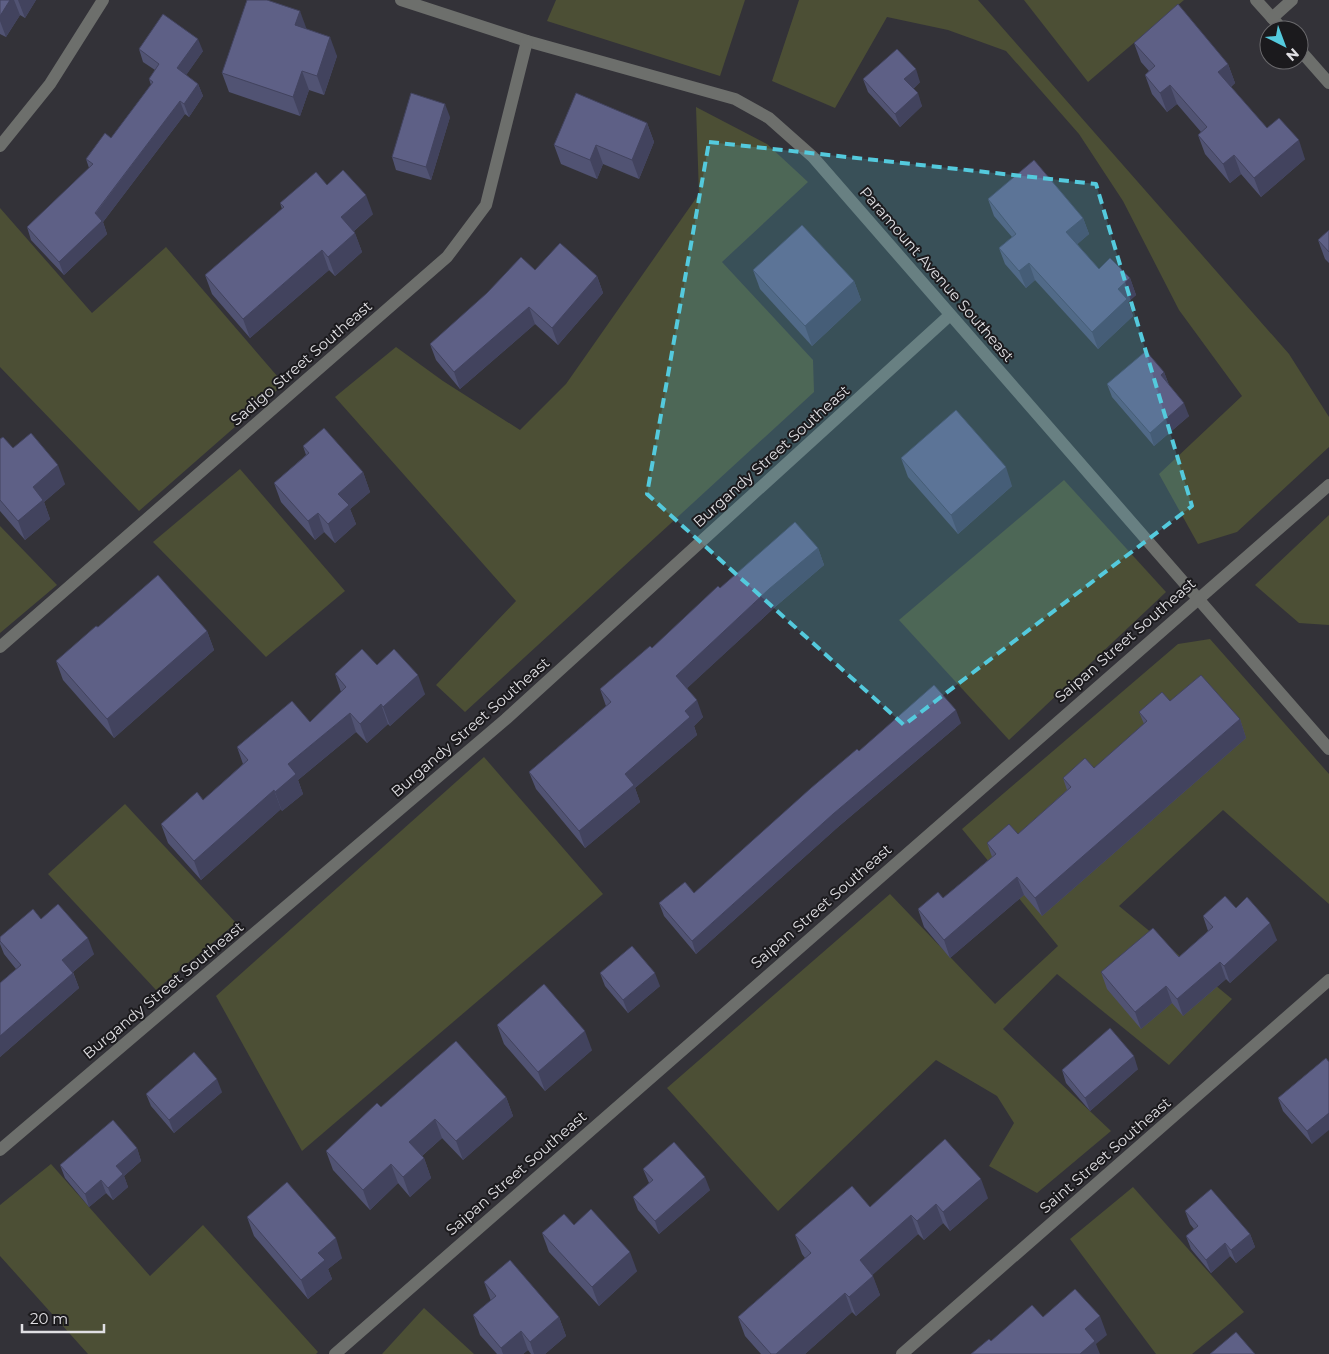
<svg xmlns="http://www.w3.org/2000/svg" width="1329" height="1354" font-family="Montserrat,sans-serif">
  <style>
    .green { fill: #4c4f35 }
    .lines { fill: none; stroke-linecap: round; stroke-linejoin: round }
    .minor { stroke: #6d6f6c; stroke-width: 12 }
    .wall { fill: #515373 }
    .shaded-wall { fill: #42435e }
    .building { fill: #5e6086; stroke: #42435e }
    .marked { fill: #54cadd; fill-opacity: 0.2; stroke: #54cadd; stroke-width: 4; stroke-dasharray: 10 6; stroke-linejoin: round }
    .labels { text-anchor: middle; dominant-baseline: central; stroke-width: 4; stroke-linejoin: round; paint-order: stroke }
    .street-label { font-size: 15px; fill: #e0dfe3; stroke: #1b1a1d }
  </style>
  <rect width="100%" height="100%" fill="#333238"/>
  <g class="green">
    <path d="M 556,0 L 745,0 L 720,76 L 547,21 Z"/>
    <path d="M 799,0 L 978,0 L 1289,354 L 1329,417 L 1329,447 L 1237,532 L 1198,544 L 1159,474 L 1242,396 L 1179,310 L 1123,201 L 1079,134 L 1006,51 L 948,30 L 887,17 L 835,108 L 772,81 Z"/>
    <path d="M 1024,0 L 1184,0 L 1088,82 Z"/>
    <path d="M 696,107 L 767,144 L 808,182 L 722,262 L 813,360 L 814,392 L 465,712 L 436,685 L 516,601 L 335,397 L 396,347 L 443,381 L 520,430 L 566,384 L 699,194 Z"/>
    <path d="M 0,208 L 92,313 L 166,247 L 284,384 L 139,511 L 0,367 Z"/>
    <path d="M 240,469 L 345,591 L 266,657 L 153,542 Z"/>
    <path d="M 1064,480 L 1166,592 L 1009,740 L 899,620 Z"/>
    <path d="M 1329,515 L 1329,625 L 1299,623 L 1255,585 Z"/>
    <path d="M 0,526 L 57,585 L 0,633 Z"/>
    <path d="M 1210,639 L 1329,774 L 1329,904 L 1223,810 L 1119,906 L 1232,999 L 1169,1065 L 1057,974 L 1003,1029 L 1111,1131 L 1037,1193 L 989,1166 L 1014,1123 L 997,1096 L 936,1060 L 778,1211 L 667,1088 L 890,894 L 995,1004 L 1058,946 L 962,829 L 1178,644 Z"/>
    <path d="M 484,757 L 603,894 L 302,1151 L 216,996 Z"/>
    <path d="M 125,804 L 236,923 L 156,990 L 48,874 Z"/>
    <path d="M 51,1164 L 150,1276 L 203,1225 L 318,1352 L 316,1354 L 88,1354 L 0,1256 L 0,1205 Z"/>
    <path d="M 1133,1187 L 1244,1312 L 1192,1354 L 1156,1354 L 1070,1239 Z"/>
    <path d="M 424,1308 L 474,1354 L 382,1354 Z"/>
  </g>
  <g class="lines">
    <g class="minor">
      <path d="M 401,0 L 527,41 L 735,99 L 769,118 L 813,157 L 1329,749"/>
      <path d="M 1256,0 L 1283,30"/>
      <path d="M 1272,18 L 1292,0"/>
      <path d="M 1299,49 L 1329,83"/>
      <path d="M 0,146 L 50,84 L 103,0"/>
      <path d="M 0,647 L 447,257 L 486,205 L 527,41"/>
      <path d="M 0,1150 L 506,719 L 950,315"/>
      <path d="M 335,1354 L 1329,485"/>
      <path d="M 902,1354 L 1329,980"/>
    </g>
  </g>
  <g class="wall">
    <path d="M 0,0 L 36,0 L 25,18 L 20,15 L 6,37 L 0,34 Z"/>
    <path d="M 307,29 L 337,56 L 324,95 L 309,90 L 300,116 L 229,92 L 222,73 Z"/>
    <path d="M 1134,43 L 1228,64 L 1235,83 L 1231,87 L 1267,128 L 1305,159 L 1261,197 L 1241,174 L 1230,183 L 1205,154 L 1198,135 L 1201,132 L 1177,104 L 1167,112 L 1152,94 L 1145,75 L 1149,71 L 1141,62 Z"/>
    <path d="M 139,49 L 203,51 L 186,75 L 198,84 L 203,96 L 189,117 L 185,114 L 103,222 L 107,234 L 64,275 L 31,240 L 27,227 L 89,168 L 86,159 L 111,138 L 151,85 L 149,79 L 155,70 L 143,62 Z"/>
    <path d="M 863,79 L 920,82 L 913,89 L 922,106 L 900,127 L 868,92 Z"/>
    <path d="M 450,117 L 431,180 L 396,170 L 392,157 Z"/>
    <path d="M 647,123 L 654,142 L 639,179 L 603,164 L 597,179 L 561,164 L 554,145 Z"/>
    <path d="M 988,199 L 1083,218 L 1089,234 L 1077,244 L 1099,269 L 1130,278 L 1136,295 L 1128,302 L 1133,316 L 1098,349 L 1035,280 L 1026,288 L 1005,264 L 999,248 L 1012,237 L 994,216 Z"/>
    <path d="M 280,203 L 373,214 L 354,231 L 362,252 L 335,276 L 329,270 L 250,338 L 212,294 L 205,275 L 282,209 Z"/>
    <path d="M 1329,230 L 1329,263 L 1325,259 L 1318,240 Z"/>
    <path d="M 535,270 L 597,276 L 603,293 L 558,345 L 535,324 L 460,389 L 436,360 L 430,344 Z"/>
    <path d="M 753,270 L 854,281 L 861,300 L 812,346 L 760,289 Z"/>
    <path d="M 1164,372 L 1169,385 L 1189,416 L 1154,446 L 1112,397 L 1107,384 Z"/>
    <path d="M 0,439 L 65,484 L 44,502 L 50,519 L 25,540 L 0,511 Z"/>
    <path d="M 303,446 L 363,472 L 370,492 L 350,509 L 356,524 L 335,543 L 324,532 L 315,540 L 281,502 L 274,483 L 306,455 Z"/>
    <path d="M 901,458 L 1012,486 L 958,534 L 908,477 Z"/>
    <path d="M 818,548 L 824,565 L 775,607 L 687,688 L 703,717 L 694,726 L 697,735 L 635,788 L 640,802 L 585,848 L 536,789 L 529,772 L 606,706 L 600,689 L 652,648 L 720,588 Z"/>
    <path d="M 207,631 L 214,650 L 114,738 L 63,680 L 56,661 Z"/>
    <path d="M 377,665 L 425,694 L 390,726 L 388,724 L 367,743 L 356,732 L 298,780 L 303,794 L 282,811 L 281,809 L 201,880 L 168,843 L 161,824 L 203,800 L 243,764 L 237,747 L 310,722 L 341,692 L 335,674 Z"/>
    <path d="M 1170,701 L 1240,719 L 1246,738 L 1042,916 L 1024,895 L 950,958 L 924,927 L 918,909 L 943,898 L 992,857 L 987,843 L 1018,834 L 1067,790 L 1063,778 L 1094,768 L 1144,724 L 1139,712 Z"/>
    <path d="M 961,723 L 838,827 L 696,954 L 664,916 L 659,903 L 694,893 L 859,751 Z"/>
    <path d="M 1236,908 L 1277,940 L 1230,983 L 1226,979 L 1183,1016 L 1172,1003 L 1141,1029 L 1107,989 L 1101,972 L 1179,957 L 1208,931 L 1203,916 Z"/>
    <path d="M 41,919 L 94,954 L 73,972 L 79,988 L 0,1057 L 0,983 L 16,969 L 4,954 L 0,944 L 0,937 Z"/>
    <path d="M 600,973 L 660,986 L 628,1013 L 605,986 Z"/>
    <path d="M 497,1025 L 592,1050 L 545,1091 L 504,1044 Z"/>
    <path d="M 1326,1058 L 1312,1144 L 1283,1111 L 1278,1098 Z"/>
    <path d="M 1138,1069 L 1090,1111 L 1066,1083 L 1062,1070 Z"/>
    <path d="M 222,1092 L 174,1133 L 151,1106 L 146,1094 Z"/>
    <path d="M 506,1097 L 513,1116 L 463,1160 L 442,1138 L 422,1156 L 424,1158 L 431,1178 L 410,1197 L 398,1183 L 370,1210 L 333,1170 L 326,1151 L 381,1107 Z"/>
    <path d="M 137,1148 L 141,1161 L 124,1176 L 128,1187 L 113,1200 L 106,1193 L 89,1207 L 65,1178 L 60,1165 Z"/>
    <path d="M 643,1169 L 710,1190 L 659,1234 L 638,1210 L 633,1197 L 649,1183 Z"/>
    <path d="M 988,1198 L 950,1231 L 943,1223 L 924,1240 L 918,1234 L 872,1275 L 880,1295 L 856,1316 L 852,1312 L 805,1354 L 761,1354 L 745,1336 L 738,1317 L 805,1258 L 802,1254 L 795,1235 L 870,1207 Z"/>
    <path d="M 1185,1211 L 1250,1234 L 1255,1247 L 1236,1263 L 1230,1256 L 1211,1273 L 1191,1249 L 1186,1236 L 1194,1229 L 1190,1224 Z"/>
    <path d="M 247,1217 L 342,1258 L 328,1269 L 332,1279 L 308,1299 L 254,1236 Z"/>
    <path d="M 574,1225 L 637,1271 L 599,1306 L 549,1252 L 542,1233 Z"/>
    <path d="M 484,1282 L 559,1317 L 566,1336 L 545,1354 L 531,1354 L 528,1350 L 523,1354 L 497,1354 L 480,1335 L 473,1315 L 491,1301 Z"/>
  </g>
  <g class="shaded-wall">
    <path d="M 10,0 L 14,0 L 20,15 L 6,37 L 0,21 L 0,16 Z"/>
    <path d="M 18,0 L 36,0 L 25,18 Z"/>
    <path d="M 300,11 L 307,30 L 295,25 Z"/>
    <path d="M 330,37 L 337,56 L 324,95 L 317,76 Z"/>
    <path d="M 198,39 L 203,51 L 182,81 L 177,68 Z"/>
    <path d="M 1228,64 L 1235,83 L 1225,91 L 1218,72 Z"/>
    <path d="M 916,69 L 920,82 L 909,92 L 904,79 Z"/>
    <path d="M 302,71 L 309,90 L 300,116 L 293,97 Z"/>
    <path d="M 198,84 L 203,96 L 189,117 L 184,104 Z"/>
    <path d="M 1170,85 L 1177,104 L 1167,112 L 1160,93 Z"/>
    <path d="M 918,93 L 922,106 L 900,127 L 895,114 Z"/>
    <path d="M 180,101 L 185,114 L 103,222 L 107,234 L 64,275 L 59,262 Z"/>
    <path d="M 445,104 L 450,117 L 431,180 L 426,167 Z"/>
    <path d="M 647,123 L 654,142 L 639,179 L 632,160 Z"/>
    <path d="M 1299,140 L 1305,159 L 1261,197 L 1254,178 Z"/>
    <path d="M 596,145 L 603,164 L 597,179 L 590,160 Z"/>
    <path d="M 1234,155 L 1241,174 L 1230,183 L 1223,164 Z"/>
    <path d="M 366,195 L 373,214 L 348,236 L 341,217 Z"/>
    <path d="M 1083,218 L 1089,234 L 1072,249 L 1066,232 Z"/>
    <path d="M 355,233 L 362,252 L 335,276 L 328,257 Z"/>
    <path d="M 322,250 L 329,270 L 250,338 L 243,319 Z"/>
    <path d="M 1029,263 L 1035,280 L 1026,288 L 1019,271 Z"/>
    <path d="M 597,276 L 603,293 L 558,345 L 552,328 Z"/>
    <path d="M 1130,278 L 1136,295 L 1128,302 L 1133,316 L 1098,349 L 1092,332 L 1118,289 Z"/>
    <path d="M 854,281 L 861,300 L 812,346 L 805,326 Z"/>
    <path d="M 529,307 L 535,324 L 460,389 L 454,372 Z"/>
    <path d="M 1164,372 L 1169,385 L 1161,375 Z"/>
    <path d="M 1184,403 L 1189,416 L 1154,446 L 1150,433 Z"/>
    <path d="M 58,465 L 65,484 L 44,502 L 50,519 L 25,540 L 18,521 L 33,487 Z"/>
    <path d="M 1006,467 L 1012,486 L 958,534 L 951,515 Z"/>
    <path d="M 363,472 L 370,492 L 350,509 L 356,524 L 335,543 L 328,524 L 338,494 Z"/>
    <path d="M 318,513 L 324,532 L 315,540 L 308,521 Z"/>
    <path d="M 818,548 L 824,565 L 775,607 L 682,693 L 676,676 L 769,589 Z"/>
    <path d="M 207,631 L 214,650 L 114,738 L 107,719 Z"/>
    <path d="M 418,675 L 425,694 L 390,726 L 383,707 Z"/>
    <path d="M 697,700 L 703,717 L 694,726 L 697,735 L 635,788 L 640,802 L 585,848 L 579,831 L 625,774 L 685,711 Z"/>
    <path d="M 381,704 L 388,724 L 367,743 L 360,724 Z"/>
    <path d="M 956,710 L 961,723 L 838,827 L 696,954 L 692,941 L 833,814 Z"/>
    <path d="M 350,713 L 356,732 L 298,780 L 303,794 L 282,811 L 275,792 L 288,764 Z"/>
    <path d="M 1240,719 L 1246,738 L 1042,916 L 1035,898 Z"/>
    <path d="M 274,790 L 281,809 L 201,880 L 194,861 Z"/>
    <path d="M 1017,877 L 1024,895 L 950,958 L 944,940 Z"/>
    <path d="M 1270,923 L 1277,940 L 1230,983 L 1224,966 Z"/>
    <path d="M 88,938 L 94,954 L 68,976 L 62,960 Z"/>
    <path d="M 1220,962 L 1226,979 L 1183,1016 L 1177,999 Z"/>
    <path d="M 73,973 L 79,988 L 0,1057 L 0,1036 Z"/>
    <path d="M 655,973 L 660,986 L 628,1013 L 623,1000 Z"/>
    <path d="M 1166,986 L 1172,1003 L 1141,1029 L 1135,1012 Z"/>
    <path d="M 585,1031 L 592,1050 L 545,1091 L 538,1072 Z"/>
    <path d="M 1134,1056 L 1138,1069 L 1090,1111 L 1085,1098 Z"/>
    <path d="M 217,1079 L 222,1092 L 174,1133 L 169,1120 Z"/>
    <path d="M 506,1097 L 513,1116 L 463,1160 L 456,1141 Z"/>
    <path d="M 1329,1113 L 1329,1130 L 1312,1144 L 1307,1131 Z"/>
    <path d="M 435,1119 L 442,1138 L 416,1161 L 409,1142 Z"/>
    <path d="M 137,1148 L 141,1161 L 124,1176 L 128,1187 L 113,1200 L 108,1188 L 116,1166 Z"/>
    <path d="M 424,1158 L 431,1178 L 410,1197 L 403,1177 Z"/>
    <path d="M 391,1164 L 398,1183 L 370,1210 L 363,1190 Z"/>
    <path d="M 705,1177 L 710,1190 L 659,1234 L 655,1221 Z"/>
    <path d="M 981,1179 L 988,1198 L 950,1231 L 943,1212 Z"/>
    <path d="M 101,1180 L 106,1193 L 89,1207 L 85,1194 Z"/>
    <path d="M 936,1204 L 943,1223 L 924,1240 L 917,1221 Z"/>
    <path d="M 911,1215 L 918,1234 L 867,1280 L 860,1260 Z"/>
    <path d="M 1250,1234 L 1255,1247 L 1236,1263 L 1231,1250 Z"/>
    <path d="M 336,1238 L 342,1258 L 328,1269 L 332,1279 L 308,1299 L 301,1280 L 318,1253 Z"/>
    <path d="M 1225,1243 L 1230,1256 L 1211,1273 L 1206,1260 Z"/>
    <path d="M 630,1252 L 637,1271 L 599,1306 L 592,1287 Z"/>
    <path d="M 873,1276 L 880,1295 L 856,1316 L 849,1297 Z"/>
    <path d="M 845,1293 L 852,1312 L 805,1354 L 776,1354 Z"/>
    <path d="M 1100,1316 L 1107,1335 L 1096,1344 L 1100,1354 L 1080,1354 L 1085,1329 Z"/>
    <path d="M 559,1317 L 566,1336 L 545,1354 L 534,1354 L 530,1342 Z"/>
    <path d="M 521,1331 L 528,1350 L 523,1354 L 503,1354 L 501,1348 Z"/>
  </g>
  <g class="building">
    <path d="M 0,0 L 10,0 L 0,16 Z"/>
    <path d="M 247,0 L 267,0 L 300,11 L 295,25 L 330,37 L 317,76 L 302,71 L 293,97 L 222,73 Z"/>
    <path d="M 1178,4 L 1228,64 L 1218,72 L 1267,128 L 1279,118 L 1299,140 L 1254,178 L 1234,155 L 1223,164 L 1198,135 L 1207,127 L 1170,85 L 1160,93 L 1145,75 L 1155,66 L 1134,43 Z"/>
    <path d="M 163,14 L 198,39 L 177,68 L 198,84 L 184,104 L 180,101 L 95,213 L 102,221 L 59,262 L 27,227 L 93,164 L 86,159 L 105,133 L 111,138 L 153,82 L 149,79 L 159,64 L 139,49 Z"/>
    <path d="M 897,49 L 916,69 L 904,79 L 918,93 L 895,114 L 863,79 Z"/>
    <path d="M 411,93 L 445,104 L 426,167 L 392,157 Z"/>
    <path d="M 576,93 L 647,123 L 632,160 L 596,145 L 590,160 L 554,145 Z"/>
    <path d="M 1034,160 L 1083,218 L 1066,232 L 1099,269 L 1110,258 L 1130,278 L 1118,289 L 1127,299 L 1092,332 L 1029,263 L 1019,271 L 999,248 L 1016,234 L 988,199 Z"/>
    <path d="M 343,170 L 366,195 L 341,217 L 355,233 L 328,257 L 322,250 L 243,319 L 205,275 L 284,207 L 280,203 L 316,172 L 327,185 Z"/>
    <path d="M 802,225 L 854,281 L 805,326 L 753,270 Z"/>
    <path d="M 1329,230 L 1329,252 L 1318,240 Z"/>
    <path d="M 560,243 L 597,276 L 552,328 L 529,307 L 454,372 L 430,344 L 487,293 L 521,257 L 535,270 Z"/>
    <path d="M 1146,351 L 1164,372 L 1161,375 L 1184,403 L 1150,433 L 1107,384 Z"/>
    <path d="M 956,410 L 1006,467 L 951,515 L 901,458 Z"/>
    <path d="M 324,428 L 363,472 L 338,494 L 349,505 L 328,524 L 318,513 L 308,521 L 274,483 L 309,453 L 303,446 Z"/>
    <path d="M 31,433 L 58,465 L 33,487 L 43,500 L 18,521 L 0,500 L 0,439 L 3,437 L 13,448 Z"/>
    <path d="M 795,522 L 818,548 L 769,589 L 676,676 L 697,700 L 685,711 L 690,717 L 625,774 L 634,785 L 579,831 L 529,772 L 611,702 L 600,689 L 650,646 L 652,648 L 718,586 L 720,588 Z"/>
    <path d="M 158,575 L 207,631 L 107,719 L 56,661 L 96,626 L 98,627 Z"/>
    <path d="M 362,649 L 377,665 L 394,649 L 418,675 L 383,707 L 381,704 L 360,724 L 350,713 L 288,764 L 296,774 L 275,792 L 274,790 L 194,861 L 161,824 L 197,792 L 203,800 L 248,760 L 237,747 L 292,701 L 310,722 L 346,687 L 335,674 Z"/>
    <path d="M 1201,675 L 1240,719 L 1035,898 L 1017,877 L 944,940 L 918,909 L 938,892 L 943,898 L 996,854 L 987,843 L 1009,824 L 1018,834 L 1071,787 L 1063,778 L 1085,758 L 1094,768 L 1147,721 L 1139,712 L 1162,692 L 1170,701 Z"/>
    <path d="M 934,685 L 956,710 L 833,814 L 692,941 L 659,903 L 685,882 L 694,893 L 811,788 L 857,749 L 859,751 Z"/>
    <path d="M 1225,896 L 1236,908 L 1247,897 L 1270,923 L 1224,966 L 1220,962 L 1177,999 L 1166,986 L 1135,1012 L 1101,972 L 1153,928 L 1179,957 L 1213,927 L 1203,916 Z"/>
    <path d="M 58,904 L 88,938 L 62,960 L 73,973 L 0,1036 L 0,983 L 21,965 L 0,941 L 0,937 L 33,909 L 41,919 Z"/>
    <path d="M 632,946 L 655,973 L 623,1000 L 600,973 Z"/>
    <path d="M 544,984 L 585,1031 L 538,1072 L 497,1025 Z"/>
    <path d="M 1110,1028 L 1134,1056 L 1085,1098 L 1062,1070 Z"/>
    <path d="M 456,1041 L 506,1097 L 456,1141 L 435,1119 L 409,1142 L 424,1158 L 403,1177 L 391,1164 L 363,1190 L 326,1151 L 377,1103 L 381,1107 Z"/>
    <path d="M 194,1052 L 217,1079 L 169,1120 L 146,1094 Z"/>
    <path d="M 1326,1058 L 1329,1062 L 1329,1113 L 1307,1131 L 1278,1098 Z"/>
    <path d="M 113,1120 L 137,1148 L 116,1166 L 123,1174 L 108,1188 L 101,1180 L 85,1194 L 60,1165 Z"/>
    <path d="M 945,1139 L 981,1179 L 943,1212 L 936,1204 L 917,1221 L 911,1215 L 860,1260 L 873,1276 L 849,1297 L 845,1293 L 776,1354 L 771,1354 L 738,1317 L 811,1253 L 795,1235 L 852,1186 L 870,1207 Z"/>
    <path d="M 674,1142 L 705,1177 L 655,1221 L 633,1197 L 653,1180 L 643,1169 Z"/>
    <path d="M 287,1182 L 336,1238 L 318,1253 L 325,1260 L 301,1280 L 247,1217 Z"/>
    <path d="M 1211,1189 L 1250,1234 L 1231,1250 L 1225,1243 L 1206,1260 L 1186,1236 L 1198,1226 L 1185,1211 Z"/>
    <path d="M 591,1209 L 630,1252 L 592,1287 L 542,1233 L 564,1214 L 574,1225 Z"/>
    <path d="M 510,1260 L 559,1317 L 530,1342 L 521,1331 L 501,1348 L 473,1315 L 496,1296 L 484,1282 Z"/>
    <path d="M 1075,1289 L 1100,1316 L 1085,1329 L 1095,1341 L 1080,1354 L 971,1354 L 989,1339 L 991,1341 L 1032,1305 L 1043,1317 Z"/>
    <path d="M 1236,1332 L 1255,1354 L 1210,1354 Z"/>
  </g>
  <path class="marked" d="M 709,142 L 1096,184 L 1192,506 L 904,725 L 647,494 Z"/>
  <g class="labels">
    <g class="street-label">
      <text transform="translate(937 274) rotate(49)">Paramount Avenue Southeast</text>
      <text transform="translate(301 363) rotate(-41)">Sadigo Street Southeast</text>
      <text transform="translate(771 456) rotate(-42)">Burgandy Street Southeast</text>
      <text transform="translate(1125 640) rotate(-41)">Saipan Street Southeast</text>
      <text transform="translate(470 727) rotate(-41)">Burgandy Street Southeast</text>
      <text transform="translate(821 906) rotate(-41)">Saipan Street Southeast</text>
      <text transform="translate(163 990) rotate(-40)">Burgandy Street Southeast</text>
      <text transform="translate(1105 1155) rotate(-41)">Saint Street Southeast</text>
      <text transform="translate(516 1173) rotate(-41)">Saipan Street Southeast</text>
    </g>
  </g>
  <g transform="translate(1284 45) rotate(138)"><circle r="24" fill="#1b1a1d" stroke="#6a696c"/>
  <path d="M0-4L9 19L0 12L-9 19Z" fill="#54cadd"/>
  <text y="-8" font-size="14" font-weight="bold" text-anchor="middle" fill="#e0dfe3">N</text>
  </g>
  <path d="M22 1324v8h82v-8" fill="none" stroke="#e0dfe3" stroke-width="2.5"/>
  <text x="30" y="1324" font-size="15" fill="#e0dfe3" stroke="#1b1a1d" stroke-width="4" paint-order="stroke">20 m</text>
</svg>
